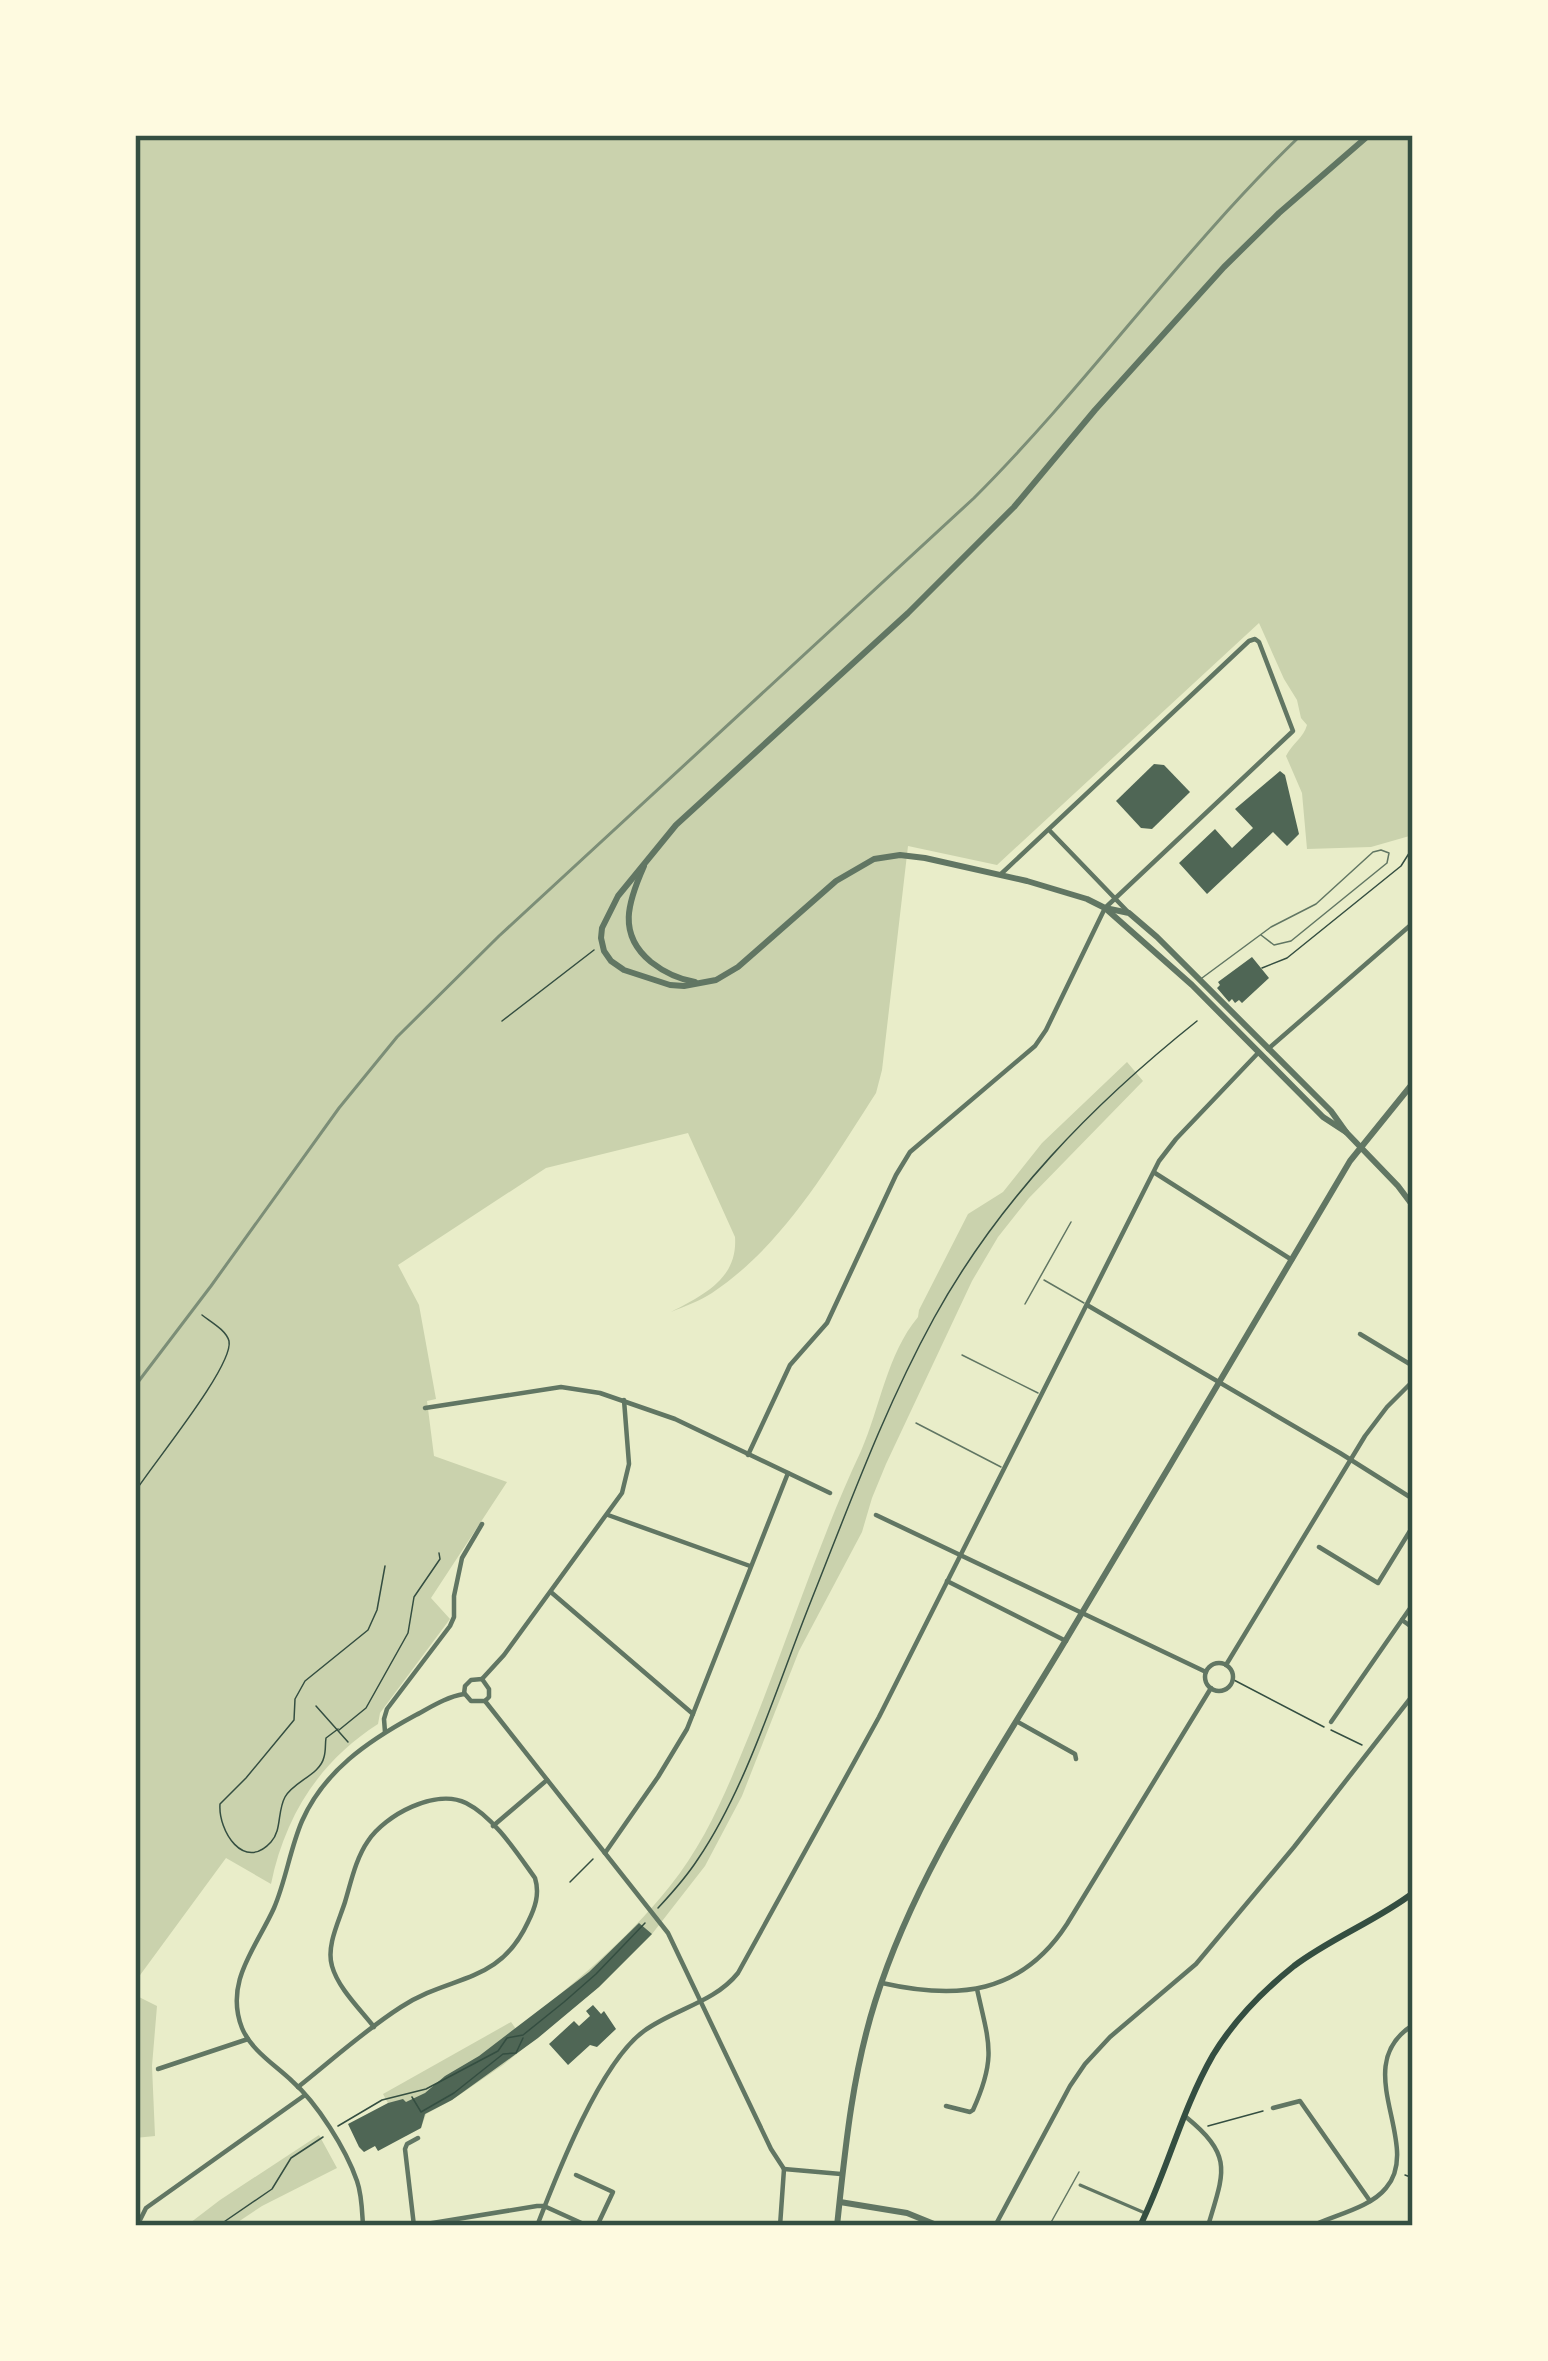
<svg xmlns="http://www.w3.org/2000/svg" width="1548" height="2361" font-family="Montserrat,sans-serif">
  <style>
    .green { fill: #cad2ad }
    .building { fill: #4f6655 }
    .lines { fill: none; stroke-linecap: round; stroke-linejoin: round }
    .path { stroke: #344e41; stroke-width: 1.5 }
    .service { stroke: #617663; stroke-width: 1.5 }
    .pedestrian { stroke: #617663; stroke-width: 3 }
    .minor { stroke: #617663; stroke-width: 4.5 }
    .tertiary { stroke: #617663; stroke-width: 6 }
    .secondary { stroke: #344e41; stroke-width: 6 }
    .rail { stroke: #7c8e77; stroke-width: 3 }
    .neatline { fill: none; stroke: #344e41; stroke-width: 4.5 }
  </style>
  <rect width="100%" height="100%" fill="#e9edc9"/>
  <g class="green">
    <path d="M 135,135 L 1413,135 L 1413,835 L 1371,847 L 1307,849 L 1302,793 L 1286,756 C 1292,744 1304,737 1307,725 L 1301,718 L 1297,700 L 1284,679 L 1259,623 L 997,865 L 908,846 L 882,1070 L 876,1093 C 830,1164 784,1245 712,1293 C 700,1301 685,1306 671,1312 C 703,1295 738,1279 735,1237 L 688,1133 L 546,1168 L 398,1265 L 419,1305 L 436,1399 L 427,1401 L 434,1456 L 507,1482 L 431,1598 L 450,1619 L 380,1713 L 378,1724 C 319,1762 285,1816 271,1884 L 226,1858 L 135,1982 Z"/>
    <path d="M 1127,1062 L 1143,1081 L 1029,1198 L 998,1237 L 972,1281 L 886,1464 L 872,1498 L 862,1532 L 799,1651 L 742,1796 L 705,1866 L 652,1934 L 599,1987 L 503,2065 L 452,2100 L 426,2114 L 421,2128 L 406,2136 L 383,2094 L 511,2022 L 516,2029 C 572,1986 626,1941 670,1886 C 707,1840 728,1787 750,1733 C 788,1639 818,1543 861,1451 C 880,1408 887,1354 918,1317 L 919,1310 L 968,1214 L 1003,1192 L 1042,1143 Z"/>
    <path d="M 135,1995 L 157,2006 L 152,2066 L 155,2136 L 135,2138 Z"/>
    <path d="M 319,2135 L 337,2168 L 262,2206 L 232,2226 L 186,2226 L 220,2200 Z"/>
  </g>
  <g class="building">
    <path d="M 1154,764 L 1164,765 L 1190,792 L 1152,829 L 1141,828 L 1116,801 Z"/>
    <path d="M 1280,771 L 1285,775 L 1299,834 L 1287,846 L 1273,832 L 1207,894 L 1179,863 L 1215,829 L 1232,848 L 1253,828 L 1235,809 Z"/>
    <path d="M 1252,957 L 1269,978 L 1242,1003 L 1239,1000 L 1235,1003 L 1232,999 L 1229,1002 L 1217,988 L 1220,985 L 1218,982 Z"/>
    <path d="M 639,1923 L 652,1934 L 599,1987 L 538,2038 L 452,2100 L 425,2114 L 421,2128 L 378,2151 L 375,2146 L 364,2152 L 359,2147 L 348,2124 L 388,2103 L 403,2099 L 406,2102 L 425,2093 L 445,2076 L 479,2056 L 589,1972 Z"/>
    <path d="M 593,2005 L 601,2014 L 604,2011 L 616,2029 L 597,2047 L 590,2045 L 568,2065 L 549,2044 L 574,2021 L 579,2026 L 590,2016 L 586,2011 Z"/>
  </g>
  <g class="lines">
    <g class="path">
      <path d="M 1262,968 L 1287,958 L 1401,866 L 1413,847"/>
      <path d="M 502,1021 L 594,950"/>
      <path d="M 135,1492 C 151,1466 234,1366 229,1341 C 226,1330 211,1322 202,1315"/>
      <path d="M 1232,1679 L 1324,1727"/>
      <path d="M 316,1706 L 348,1742"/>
      <path d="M 338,1729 L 326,1738 C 325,1744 326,1751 324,1757 C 320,1775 294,1781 285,1797 C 277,1812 282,1830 271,1842 C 244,1872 218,1831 220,1804 L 246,1778 L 294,1720 L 295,1699 L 305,1681 L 368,1630 L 377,1610 L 385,1566"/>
      <path d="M 339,1730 L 366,1708 L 408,1633 L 414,1597 L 440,1559 L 439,1553"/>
      <path d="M 1331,1730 L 1362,1745"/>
      <path d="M 570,1882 L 593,1859"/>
      <path d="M 658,1908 C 672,1893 687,1876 698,1859 C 747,1787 778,1683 811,1601 C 849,1506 884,1409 934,1318 C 999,1200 1093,1104 1197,1021"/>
      <path d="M 412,2097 L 421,2112 L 454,2093 L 503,2054 L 516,2053 L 523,2038"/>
      <path d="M 338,2126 L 382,2100 L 426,2089 L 498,2051 L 507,2038 L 523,2035 L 564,2002 L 596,1974 L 645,1923"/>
      <path d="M 1208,2126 L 1263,2111"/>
      <path d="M 1405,2175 L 1413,2178"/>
      <path d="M 218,2226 L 272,2189 L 291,2158 L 323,2137"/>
    </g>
    <g class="service">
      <path d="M 1202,978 L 1271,927 L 1316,904 L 1373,852 L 1381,850 L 1389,853 L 1387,863 L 1291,941 L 1274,945 L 1261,935"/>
      <path d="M 1044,1280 L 1084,1303"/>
      <path d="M 1025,1304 L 1071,1222"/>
      <path d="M 962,1355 L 1038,1393"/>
      <path d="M 916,1423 L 1001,1467"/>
      <path d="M 1049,2226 L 1079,2172"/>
    </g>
    <path class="pedestrian" d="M 1080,2185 L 1145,2213"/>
    <g class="minor">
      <path d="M 1050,831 L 1129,913"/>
      <path d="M 1268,1049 L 1413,923"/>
      <path d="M 1155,1173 L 1292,1260"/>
      <path d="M 1087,1305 L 1340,1453 L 1413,1499"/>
      <path d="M 1360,1334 L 1413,1366"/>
      <path d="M 425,1408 L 561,1387 L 600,1393 L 675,1419 L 830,1493"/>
      <path d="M 748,1455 L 790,1365 L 827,1323 L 896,1175 L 910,1152 L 1035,1046 L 1046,1030 L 1105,908 L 1293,731 L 1259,642 L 1255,639 L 1249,641 L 1001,874"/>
      <path d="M 608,1515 L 750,1566"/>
      <path d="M 876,1515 L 1206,1672"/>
      <path d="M 1319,1547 L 1378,1583 L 1413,1526"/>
      <path d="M 947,1581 L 1066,1641"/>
      <path d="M 552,1593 L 693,1714"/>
      <path d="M 1402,1620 L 1413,1628"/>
      <circle cx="1219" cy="1677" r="14"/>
      <path d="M 1226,1665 L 1365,1436 L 1387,1407 L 1413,1381"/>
      <path d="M 482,1679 L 504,1655 L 622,1493 L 629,1464 L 624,1400"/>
      <path d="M 464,1694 L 465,1686 L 471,1680 L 482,1679 L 489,1689 L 489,1697 L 485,1701"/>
      <path d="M 465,1694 L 471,1701 L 485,1701"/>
      <path d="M 485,1701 L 668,1933 L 771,2149 L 784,2169"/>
      <path d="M 1016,1721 L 1075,1754 L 1076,1759"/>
      <path d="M 1331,1722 L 1413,1604"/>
      <path d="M 385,1732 L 384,1719 L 387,1709 L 450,1626 L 454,1617 L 454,1596 L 462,1558 L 482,1524"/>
      <path d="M 493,1826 L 547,1780"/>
      <path d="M 605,1853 L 658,1777 L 687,1729 L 788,1473"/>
      <path d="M 882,1983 C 957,2000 1021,1995 1067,1924 L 1211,1688"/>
      <path d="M 158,2069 L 248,2039"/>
      <path d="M 298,2087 C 332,2060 365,2030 401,2007 C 451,1974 499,1985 528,1922 C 535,1908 540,1894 535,1878 C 517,1853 494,1817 466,1803 C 436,1788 385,1815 368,1841 C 356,1858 351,1882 345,1902 C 339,1921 326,1946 332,1966 C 338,1988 360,2009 374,2027"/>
      <path d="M 946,2106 L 970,2112 L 973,2110 C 997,2057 989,2043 977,1989"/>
      <path d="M 1273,2108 L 1300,2101 L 1370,2201"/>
      <path d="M 1186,2117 C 1234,2156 1224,2172 1208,2226"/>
      <path d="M 418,2138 L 407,2144 L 405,2149 L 414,2226 L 537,2206 L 544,2206 L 588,2226"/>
      <path d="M 784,2169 L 841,2174"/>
      <path d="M 576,2175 L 613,2192 L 597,2226"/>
      <path d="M 137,2226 L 146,2208 L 305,2095"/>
      <path d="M 295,2226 L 363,2224"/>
      <path d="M 363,2226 C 362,2211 362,2195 357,2181 C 346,2149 317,2103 292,2081 C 275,2065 251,2050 242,2028 C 224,1982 256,1948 274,1908 C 286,1880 290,1849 302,1821 C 324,1771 368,1741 414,1716 C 431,1707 446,1697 464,1694"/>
      <path d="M 537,2226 C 557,2174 600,2063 644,2031 C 674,2009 714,2003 738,1973 L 879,1717 L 1159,1161 L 1176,1139 L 1258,1053"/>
      <path d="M 780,2226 L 784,2169"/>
      <path d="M 995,2226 L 1070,2086 L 1085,2064 L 1110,2037 L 1196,1964 L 1294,1847 L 1413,1695"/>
      <path d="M 1312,2226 C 1334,2215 1370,2208 1386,2188 C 1424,2144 1347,2066 1413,2025"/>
    </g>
    <g class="tertiary">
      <path d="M 644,866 C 628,902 617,934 651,962 C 665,973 678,979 695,982"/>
      <path d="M 1105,908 L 1129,913 L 1157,937 L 1331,1111 L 1346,1132 L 1398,1186 L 1413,1206"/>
      <path d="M 1346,1132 L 1323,1117 L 1192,985 L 1105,908 L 1087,899 L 1027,881 L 925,858 L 900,855 L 874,859 L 836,881 L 738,967 L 716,980 L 684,986 L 670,985 L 624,970 L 611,961 L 604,951 L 601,938 L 602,928 L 618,896 L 676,825 L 908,613 L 1014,507 L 1095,410 L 1224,267 L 1279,213 L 1369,135"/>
      <path d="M 840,2202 L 907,2213 L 939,2226"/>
      <path d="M 837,2226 C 845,2150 852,2075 875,2002 C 915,1874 993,1761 1061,1648 C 1158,1486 1254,1324 1350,1161 L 1413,1083"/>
    </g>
    <path class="secondary" d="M 1140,2226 C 1167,2171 1182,2109 1213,2055 C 1233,2022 1264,1990 1294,1966 C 1331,1938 1376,1921 1413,1893"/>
    <path class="rail" d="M 135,1386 L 211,1286 L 339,1108 L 397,1037 L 499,936 L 974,498 C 1090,382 1183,248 1301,135"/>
  </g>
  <rect width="1548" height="2361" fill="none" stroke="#fefae0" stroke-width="276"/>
  <rect x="138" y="138" width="1272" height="2085" class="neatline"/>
</svg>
